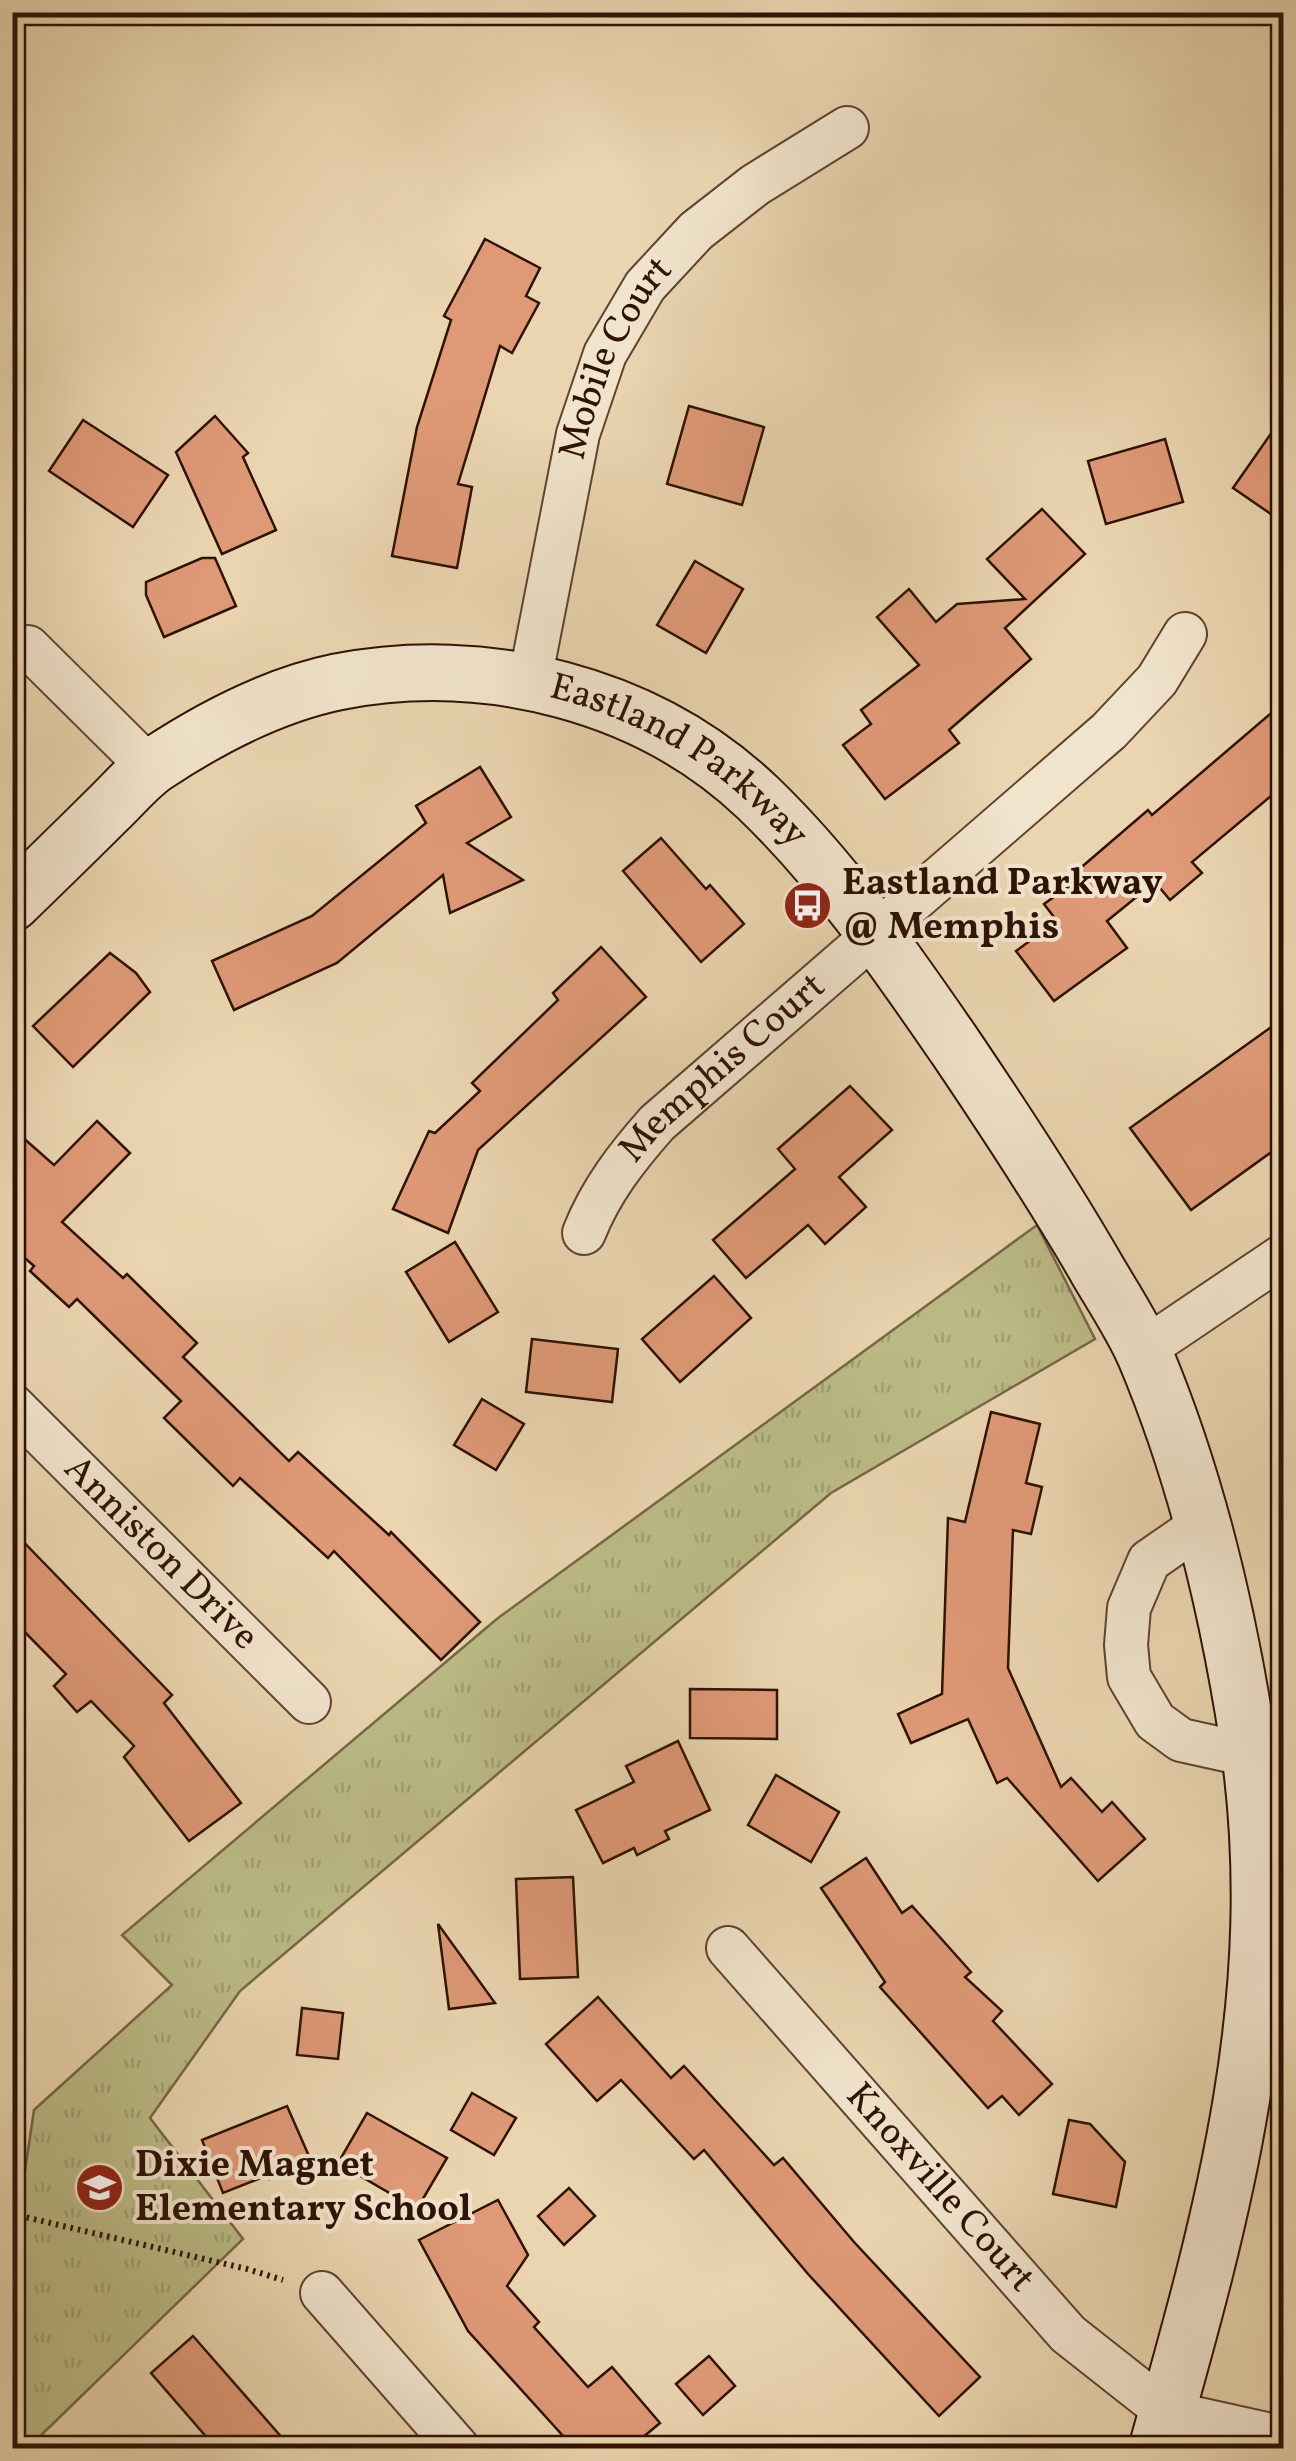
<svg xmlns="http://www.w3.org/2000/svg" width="1296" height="2461" font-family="Vollkorn,serif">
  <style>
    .park { fill: url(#park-tufts); stroke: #756746; stroke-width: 2.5 }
    .building { fill: #df9977; stroke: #2e1205; stroke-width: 2.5 }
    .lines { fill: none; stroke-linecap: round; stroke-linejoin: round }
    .street-casing { stroke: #5d4330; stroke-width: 46 }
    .secondary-casing { stroke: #2e1205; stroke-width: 59 }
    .path { stroke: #2e1205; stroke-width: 6; stroke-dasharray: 2.5 5; stroke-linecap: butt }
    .street { stroke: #f1e4cc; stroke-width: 42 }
    .secondary { stroke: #f1e4cc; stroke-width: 55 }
    .labels { text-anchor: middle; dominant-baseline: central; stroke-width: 8; stroke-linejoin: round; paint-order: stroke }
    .street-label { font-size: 38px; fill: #2e1205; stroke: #f1e4cc }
    .poi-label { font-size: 38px; font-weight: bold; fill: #2e1205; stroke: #f1e4cc; text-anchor: start }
  </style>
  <defs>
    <pattern id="park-tufts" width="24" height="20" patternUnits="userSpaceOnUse" patternTransform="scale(2.5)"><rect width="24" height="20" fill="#bcbc87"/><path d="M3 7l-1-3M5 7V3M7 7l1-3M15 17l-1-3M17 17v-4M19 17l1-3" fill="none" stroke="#a2a173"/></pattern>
  </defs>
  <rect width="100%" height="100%" fill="#ead5b0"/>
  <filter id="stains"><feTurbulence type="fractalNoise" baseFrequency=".002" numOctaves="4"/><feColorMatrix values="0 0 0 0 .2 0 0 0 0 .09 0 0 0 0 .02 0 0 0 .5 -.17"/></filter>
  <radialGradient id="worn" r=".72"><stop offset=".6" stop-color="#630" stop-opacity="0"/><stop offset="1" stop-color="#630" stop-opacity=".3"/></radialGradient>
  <path class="park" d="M 1037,1225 L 1095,1339 L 831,1493 L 240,1991 L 150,2118 L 243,2239 L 28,2448 L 13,2448 L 13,2236 L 16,2232 L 34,2110 L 172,1985 L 122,1935 L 498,1618 Z"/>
  <g class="building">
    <path d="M 485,239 L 540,268 L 526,296 L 539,303 L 512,353 L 500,346 L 458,484 L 472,487 L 457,568 L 392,556 L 417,427 L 451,320 L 444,316 Z"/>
    <path d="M 689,406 L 764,427 L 742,505 L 667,484 Z"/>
    <path d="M 1284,415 L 1284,523 L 1233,488 Z"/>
    <path d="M 215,416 L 248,453 L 243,457 L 276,530 L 222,554 L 176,452 Z"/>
    <path d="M 83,420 L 168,475 L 133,527 L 49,471 Z"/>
    <path d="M 1165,439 L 1183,502 L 1106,524 L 1088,461 Z"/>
    <path d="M 1042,509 L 1085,554 L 1005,628 L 1031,659 L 949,730 L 959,743 L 885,799 L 843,745 L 871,724 L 861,710 L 919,665 L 877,617 L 909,589 L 936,622 L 957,604 L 1025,599 L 987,559 Z"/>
    <path d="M 202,558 L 215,558 L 236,606 L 164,637 L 146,595 L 146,582 Z"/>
    <path d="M 695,561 L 743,589 L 706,653 L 657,625 Z"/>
    <path d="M 1284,702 L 1284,785 L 1192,862 L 1202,873 L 1170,900 L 1155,882 L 1107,921 L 1127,948 L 1054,1001 L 1016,951 L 1057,921 L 1044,904 L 1082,877 L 1077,871 L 1148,810 L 1152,815 Z"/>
    <path d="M 480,767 L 511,817 L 467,843 L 523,880 L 450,913 L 443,875 L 337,963 L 234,1010 L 212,961 L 312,916 L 426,823 L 416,806 Z"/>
    <path d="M 661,838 L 706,889 L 710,885 L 744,924 L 701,962 L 623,871 Z"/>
    <path d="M 601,947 L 646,997 L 478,1150 L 448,1233 L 393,1209 L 429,1131 L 435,1133 L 480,1091 L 472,1083 L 558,1000 L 553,993 Z"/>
    <path d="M 110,953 L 136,973 L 150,992 L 73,1067 L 33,1026 Z"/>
    <path d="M 1284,1018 L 1284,1143 L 1191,1210 L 1130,1128 Z"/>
    <path d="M 850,1086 L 892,1130 L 839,1177 L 866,1207 L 825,1244 L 808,1225 L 746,1278 L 713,1240 L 795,1169 L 778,1149 Z"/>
    <path d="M 97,1121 L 130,1153 L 62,1222 L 123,1278 L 127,1274 L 197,1343 L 183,1357 L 289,1461 L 298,1452 L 389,1535 L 391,1532 L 480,1622 L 441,1660 L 334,1551 L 328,1558 L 240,1478 L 233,1486 L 164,1418 L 181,1401 L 77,1299 L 69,1307 L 30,1271 L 34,1266 L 12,1247 L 12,1128 L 54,1165 Z"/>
    <path d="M 455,1242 L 498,1312 L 449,1342 L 406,1272 Z"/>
    <path d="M 714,1276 L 751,1318 L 680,1382 L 642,1339 Z"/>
    <path d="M 532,1339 L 618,1349 L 612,1402 L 526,1392 Z"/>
    <path d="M 482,1399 L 524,1424 L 496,1470 L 454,1445 Z"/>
    <path d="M 991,1412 L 1040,1424 L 1026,1483 L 1042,1487 L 1031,1534 L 1013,1530 L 1008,1668 L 1061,1787 L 1071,1778 L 1102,1812 L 1112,1802 L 1145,1839 L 1098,1881 L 1007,1778 L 997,1783 L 968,1719 L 911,1743 L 898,1714 L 942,1694 L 948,1518 L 965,1522 Z"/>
    <path d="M 12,1530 L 172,1695 L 164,1703 L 241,1803 L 189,1841 L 124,1757 L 134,1746 L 91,1701 L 77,1712 L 54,1686 L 66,1674 L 12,1619 Z"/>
    <path d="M 690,1689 L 777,1690 L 777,1739 L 690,1738 Z"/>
    <path d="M 678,1741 L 710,1810 L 665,1831 L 669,1839 L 637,1855 L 634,1848 L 603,1863 L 576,1810 L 634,1782 L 626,1766 Z"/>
    <path d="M 776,1775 L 839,1812 L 811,1862 L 748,1825 Z"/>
    <path d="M 866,1858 L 902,1913 L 912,1906 L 971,1972 L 965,1977 L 1002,2011 L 993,2021 L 1052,2084 L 1019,2115 L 1002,2096 L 988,2108 L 880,1987 L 885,1982 L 821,1888 Z"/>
    <path d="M 573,1877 L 578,1977 L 520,1979 L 516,1879 Z"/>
    <path d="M 438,1924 L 495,2003 L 449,2009 Z"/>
    <path d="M 598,1997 L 671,2078 L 684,2066 L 774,2165 L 783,2158 L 854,2242 L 980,2377 L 939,2416 L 808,2274 L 704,2150 L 694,2159 L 621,2080 L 597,2101 L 546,2044 Z"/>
    <path d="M 302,2008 L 343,2013 L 338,2059 L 297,2055 Z"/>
    <path d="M 472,2093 L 516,2118 L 494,2155 L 451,2130 Z"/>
    <path d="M 287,2106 L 312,2163 L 269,2179 L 266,2176 L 223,2193 L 202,2140 Z"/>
    <path d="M 367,2113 L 447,2158 L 417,2209 L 338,2163 Z"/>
    <path d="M 1069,2120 L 1090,2124 L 1125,2162 L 1116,2207 L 1053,2194 Z"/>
    <path d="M 569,2188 L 595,2216 L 564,2245 L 538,2216 Z"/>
    <path d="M 498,2200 L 528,2255 L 507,2286 L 539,2322 L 534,2327 L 588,2387 L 612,2367 L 660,2423 L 630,2448 L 574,2448 L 468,2331 L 419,2240 Z"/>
    <path d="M 193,2336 L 291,2448 L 216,2448 L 151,2373 Z"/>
    <path d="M 709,2356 L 735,2386 L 703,2415 L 676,2384 Z"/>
  </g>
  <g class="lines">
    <defs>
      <g id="street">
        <path d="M 28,647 L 150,768"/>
        <path id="s1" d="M 530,680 L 578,434 L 605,354 L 645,286 L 696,231 L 755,185 L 847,128"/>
        <path id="s2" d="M 584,1233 C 601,1190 627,1157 657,1123 L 1109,731 L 1157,680 L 1185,634"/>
        <path d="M 1143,1350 L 1284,1255"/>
        <path id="s3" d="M 12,1405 L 309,1702"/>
        <path d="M 1201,1525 L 1149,1561 L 1129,1608 L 1126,1645 L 1129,1677 L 1155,1721 L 1181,1740 L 1249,1755"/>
        <path id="s4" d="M 728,1948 L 1068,2334 L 1167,2412 L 1284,2438"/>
        <path d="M 322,2293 L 458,2448"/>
      </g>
      <g id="secondary">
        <path id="s5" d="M 12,903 C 44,872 76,841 107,810 C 123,795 138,776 156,764 C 209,729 274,695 337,682 C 485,653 648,693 758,798 C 835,872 896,961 956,1048 C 1006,1122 1055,1196 1099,1273 C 1115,1300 1133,1327 1145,1355 C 1196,1476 1228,1611 1248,1741 C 1285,1992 1224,2210 1157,2448"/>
      </g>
    </defs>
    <use href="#street" class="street-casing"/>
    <use href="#secondary" class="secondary-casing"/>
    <path class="path" d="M 12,2214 L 247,2269 L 283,2280"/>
    <use href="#street" class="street"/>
    <use href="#secondary" class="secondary"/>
  </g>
  <defs>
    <symbol id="bus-disc" viewBox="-11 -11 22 22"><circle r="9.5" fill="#8f2418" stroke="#f1e4cc"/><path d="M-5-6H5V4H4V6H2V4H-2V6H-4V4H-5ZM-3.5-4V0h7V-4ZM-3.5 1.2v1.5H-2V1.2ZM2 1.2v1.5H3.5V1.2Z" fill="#fff"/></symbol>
    <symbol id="school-disc" viewBox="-11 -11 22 22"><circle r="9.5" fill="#8f2418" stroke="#f1e4cc"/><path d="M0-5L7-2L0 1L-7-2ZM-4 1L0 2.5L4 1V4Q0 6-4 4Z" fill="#fff"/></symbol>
  </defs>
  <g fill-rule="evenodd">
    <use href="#bus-disc" x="780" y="878" width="55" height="55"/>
    <use href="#school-disc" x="72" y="2160" width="55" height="55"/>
  </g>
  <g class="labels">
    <g class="street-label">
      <text stroke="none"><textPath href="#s1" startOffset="335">Mobile Court</textPath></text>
      <text stroke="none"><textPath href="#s5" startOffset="765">Eastland Parkway</textPath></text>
      <text stroke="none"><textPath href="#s2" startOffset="218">Memphis Court</textPath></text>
      <text stroke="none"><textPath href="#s3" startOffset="210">Anniston Drive</textPath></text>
      <text stroke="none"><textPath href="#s4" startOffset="320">Knoxville Court</textPath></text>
    </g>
    <g class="poi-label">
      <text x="842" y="884">Eastland Parkway<tspan x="842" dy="44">@ Memphis</tspan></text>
      <text x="135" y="2166">Dixie Magnet<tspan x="135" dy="44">Elementary School</tspan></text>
    </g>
  </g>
  <rect width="1296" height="2461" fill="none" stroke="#ead5b0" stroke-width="50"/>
  <rect x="15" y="15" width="1266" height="2431" fill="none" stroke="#2e1205" stroke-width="5"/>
  <rect x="25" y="25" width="1246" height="2411" fill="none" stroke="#2e1205" stroke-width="2.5"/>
  <rect width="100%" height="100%" filter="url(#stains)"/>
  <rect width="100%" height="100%" fill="url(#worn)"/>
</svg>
